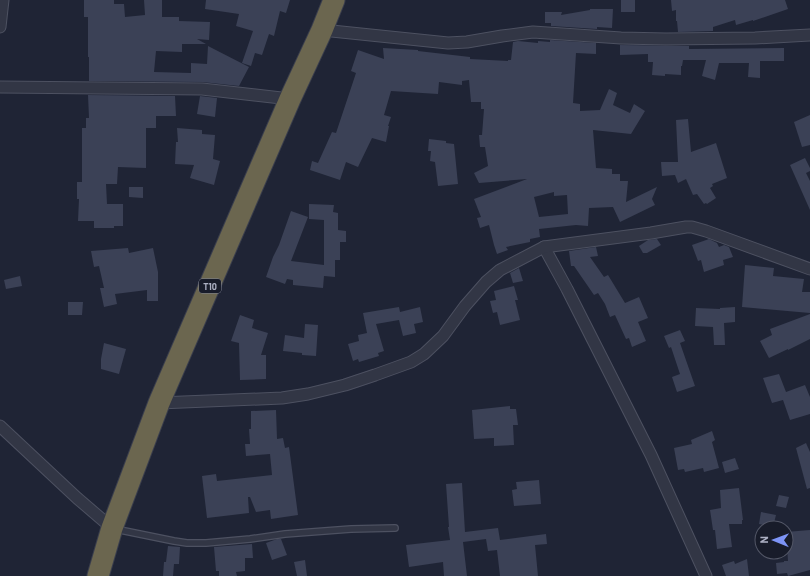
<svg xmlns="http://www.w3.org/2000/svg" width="810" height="576" font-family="Barlow,sans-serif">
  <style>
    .building { fill: #3b4156; fill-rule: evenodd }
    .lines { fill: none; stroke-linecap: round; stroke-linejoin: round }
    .lane-casing { stroke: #4d5161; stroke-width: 8 }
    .street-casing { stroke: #4d5161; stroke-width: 13 }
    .highway-casing { stroke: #3a3e4d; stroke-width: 23 }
    .lane { stroke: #323645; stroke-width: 5.5 }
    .street { stroke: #323645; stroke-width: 11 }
    .highway { stroke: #6b664f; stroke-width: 21 }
    .labels { text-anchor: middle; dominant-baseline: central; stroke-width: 4; stroke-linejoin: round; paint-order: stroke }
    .shield { fill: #181c2a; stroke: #808495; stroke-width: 1 }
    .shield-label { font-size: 9px; font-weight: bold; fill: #acb0c3 }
  </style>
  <rect width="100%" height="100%" fill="#1f2435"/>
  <g class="building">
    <path d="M 84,0 L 114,0 L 114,4 L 124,4 L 125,17 L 145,15 L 144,0 L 162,0 L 162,17 L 179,17 L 179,21 L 210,22 L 209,40 L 197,39 L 206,44 L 182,44 L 182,52 L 156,51 L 154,72 L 191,73 L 191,63 L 207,64 L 208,46 L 249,67 L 239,86 L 202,82 L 89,81 L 89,57 L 88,57 L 88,17 L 84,17 Z"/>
    <path d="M 206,0 L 290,0 L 286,13 L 280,11 L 274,36 L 269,34 L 262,55 L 255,53 L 251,66 L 242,63 L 253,31 L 236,26 L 239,14 L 205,9 Z"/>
    <rect x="621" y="0" width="14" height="12"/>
    <path d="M 671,0 L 785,0 L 788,9 L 753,21 L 753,20 L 736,25 L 735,20 L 713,27 L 713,31 L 678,32 L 677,21 L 676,21 L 676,10 L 672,11 Z"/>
    <path d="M 590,9 L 613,9 L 612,28 L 597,27 L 597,29 L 551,26 L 551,23 L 545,23 L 545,12 L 562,12 L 561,15 L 590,10 Z"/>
    <path d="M 550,40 L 596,43 L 596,54 L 576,53 L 573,103 L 580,104 L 580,111 L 600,110 L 609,89 L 617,93 L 613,105 L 630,113 L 634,104 L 645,111 L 631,134 L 593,130 L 596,168 L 612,169 L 612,174 L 620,174 L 620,181 L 628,181 L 626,202 L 657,187 L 652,199 L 655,205 L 620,222 L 613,207 L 589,208 L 588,226 L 576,225 L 539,229 L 540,237 L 530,239 L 530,242 L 506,247 L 508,250 L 497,254 L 494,245 L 489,225 L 480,228 L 477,218 L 481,217 L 474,199 L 527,179 L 479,183 L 474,173 L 488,166 L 485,147 L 480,147 L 479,135 L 482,135 L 484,109 L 481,109 L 481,102 L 471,102 L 469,80 L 462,81 L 462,85 L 439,82 L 438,94 L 391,91 L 384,115 L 391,117 L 388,126 L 389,126 L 386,142 L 372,138 L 358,167 L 346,162 L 340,180 L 310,170 L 312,161 L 318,163 L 332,132 L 336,133 L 356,73 L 351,71 L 358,50 L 384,59 L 383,48 L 418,50 L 418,51 L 470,57 L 470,59 L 508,61 L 508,60 L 511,60 L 513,42 L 518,41 L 538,43 L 538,41 L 550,42 ZM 554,192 L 554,196 L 567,195 L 568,214 L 539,217 L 534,197 Z"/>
    <path d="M 620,45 L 691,46 L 689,46 L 689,49 L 784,48 L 784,61 L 760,61 L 760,78 L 748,77 L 749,63 L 719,63 L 715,80 L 702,76 L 706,60 L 683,60 L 682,66 L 681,66 L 681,75 L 665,74 L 665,76 L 652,75 L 653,62 L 648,62 L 648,54 L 620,55 Z"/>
    <path d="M 88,95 L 175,96 L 176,116 L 156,116 L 156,128 L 146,128 L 146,168 L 118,167 L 117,184 L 106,184 L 107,204 L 123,204 L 123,226 L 114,226 L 114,228 L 94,228 L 94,221 L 78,221 L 79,199 L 77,199 L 77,182 L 82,182 L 82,128 L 86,128 L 86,118 L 89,118 Z"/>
    <path d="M 200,96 L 217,98 L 215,117 L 197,114 Z"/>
    <path d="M 810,115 L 810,145 L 802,147 L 794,122 Z"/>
    <path d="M 688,119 L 691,152 L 716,143 L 727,178 L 712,184 L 713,186 L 710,188 L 716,198 L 707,204 L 706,203 L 704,204 L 697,194 L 693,195 L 686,179 L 678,183 L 675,175 L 662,176 L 661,162 L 678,162 L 676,120 Z"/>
    <path d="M 177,128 L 202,130 L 202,134 L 215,135 L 213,159 L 220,161 L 214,185 L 190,178 L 194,165 L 175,164 L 176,142 L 178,142 Z"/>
    <path d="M 429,139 L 446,141 L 446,143 L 454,144 L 458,184 L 438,186 L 435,162 L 430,161 L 431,151 L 428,151 Z"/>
    <path d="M 805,158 L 810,168 L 810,171 L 806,173 L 810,181 L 810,210 L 790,165 Z"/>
    <path d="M 129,187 L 143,187 L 143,198 L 129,197 Z"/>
    <path d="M 309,204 L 334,205 L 333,212 L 338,213 L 338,230 L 346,231 L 346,242 L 340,242 L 340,260 L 335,260 L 335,277 L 324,276 L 323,288 L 293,285 L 293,280 L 287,279 L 285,284 L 266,277 L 273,257 L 279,245 L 291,211 L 308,217 L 291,261 L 324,265 L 324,220 L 309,219 Z"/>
    <path d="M 657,239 L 661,245 L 647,253 L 643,253 L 639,246 L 648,240 Z"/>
    <path d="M 709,239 L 717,243 L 719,247 L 724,245 L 729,247 L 733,257 L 723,260 L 724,265 L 704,272 L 701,260 L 698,261 L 692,245 Z"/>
    <path d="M 596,247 L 598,256 L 590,257 L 604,277 L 608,275 L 625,303 L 639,297 L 648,318 L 638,322 L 646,341 L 632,347 L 629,338 L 626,339 L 615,315 L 610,317 L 605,304 L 598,293 L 594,295 L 574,266 L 571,266 L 569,251 Z"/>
    <path d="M 128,248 L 129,253 L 153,248 L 158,272 L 158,301 L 147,301 L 147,290 L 115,294 L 117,304 L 104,307 L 100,288 L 104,288 L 99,266 L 94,267 L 91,251 Z"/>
    <path d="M 745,265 L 774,268 L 773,276 L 804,279 L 802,292 L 810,292 L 810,313 L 742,307 Z"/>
    <path d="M 519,268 L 523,281 L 513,283 L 510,273 Z"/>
    <path d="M 20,276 L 22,286 L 6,289 L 4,280 Z"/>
    <path d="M 514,286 L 518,300 L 515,300 L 520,320 L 500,325 L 497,312 L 493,313 L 490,301 L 496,300 L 494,291 Z"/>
    <path d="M 68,302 L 83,302 L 82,315 L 68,315 Z"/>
    <path d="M 399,307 L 400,312 L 420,307 L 423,322 L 414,324 L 416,333 L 403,336 L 399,320 L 376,324 L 384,351 L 378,353 L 379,356 L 359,362 L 358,359 L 353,361 L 348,344 L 359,341 L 358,335 L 367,333 L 363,313 Z"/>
    <path d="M 735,307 L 735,322 L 724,323 L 725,345 L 714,345 L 713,327 L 695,326 L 696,308 L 720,309 L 720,308 Z"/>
    <path d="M 810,314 L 810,339 L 788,350 L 788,349 L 769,358 L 760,341 L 772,335 L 770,329 Z"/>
    <path d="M 240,315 L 254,320 L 252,328 L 268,333 L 261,355 L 266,355 L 266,379 L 240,380 L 239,343 L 231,341 Z"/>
    <path d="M 305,324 L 318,325 L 316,356 L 302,355 L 302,353 L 283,351 L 285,335 L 304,338 Z"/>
    <path d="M 680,330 L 685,341 L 680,343 L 695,386 L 677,392 L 672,377 L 680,374 L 671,347 L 669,348 L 664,336 Z"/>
    <path d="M 104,343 L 126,349 L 119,374 L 101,369 L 101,359 Z"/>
    <path d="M 779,374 L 786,392 L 805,385 L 810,397 L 810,414 L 790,420 L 783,400 L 772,403 L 763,378 Z"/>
    <path d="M 510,406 L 510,409 L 516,409 L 518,425 L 513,425 L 514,445 L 494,446 L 494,438 L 474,439 L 472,410 Z"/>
    <path d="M 276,410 L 277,439 L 283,438 L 285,448 L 289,447 L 298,515 L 271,519 L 270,510 L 256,512 L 250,497 L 248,497 L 249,513 L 207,518 L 202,476 L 216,474 L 217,481 L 272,475 L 270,454 L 246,456 L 245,444 L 250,444 L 249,429 L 251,429 L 251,411 Z"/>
    <path d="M 712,431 L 715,440 L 712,442 L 719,468 L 704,472 L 703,468 L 685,472 L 684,469 L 678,470 L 674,448 L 692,444 L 691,440 Z"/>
    <path d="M 806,443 L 810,452 L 810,488 L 807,489 L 796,448 Z"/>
    <path d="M 735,458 L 739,469 L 725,473 L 722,462 Z"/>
    <path d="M 539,480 L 541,504 L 514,506 L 512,490 L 517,489 L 516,482 Z"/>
    <path d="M 462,483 L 465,532 L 498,528 L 500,540 L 546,534 L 547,544 L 535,545 L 538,576 L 500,576 L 497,550 L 488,551 L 486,539 L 463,542 L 467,576 L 444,576 L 443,562 L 409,567 L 406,545 L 450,540 L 448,527 L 449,527 L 446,484 Z"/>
    <path d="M 739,488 L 743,520 L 742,520 L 742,524 L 729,524 L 732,547 L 717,549 L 715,530 L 713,530 L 710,510 L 721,508 L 720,490 Z"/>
    <path d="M 779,495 L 789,497 L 786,508 L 776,506 Z"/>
    <path d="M 761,512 L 776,515 L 773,527 L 759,524 Z"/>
    <path d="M 810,530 L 810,570 L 788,576 L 787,573 L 777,574 L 776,563 L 784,562 L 784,561 L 788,561 L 786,532 Z"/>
    <path d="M 277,539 L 281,539 L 287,555 L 272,560 L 266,543 Z"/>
    <path d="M 252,544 L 253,558 L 245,558 L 245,571 L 236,572 L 237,576 L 219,576 L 219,571 L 216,571 L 214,547 Z"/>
    <path d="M 168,546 L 180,547 L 179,564 L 174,564 L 173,576 L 163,576 L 164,562 L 166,562 Z"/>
    <path d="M 747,559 L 749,576 L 726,576 L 722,565 L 734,561 L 735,564 Z"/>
    <path d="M 305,560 L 307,576 L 297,576 L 294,562 Z"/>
  </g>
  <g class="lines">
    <defs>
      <path id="lane" d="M 115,529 L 174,541 L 187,543 L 206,543 L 250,539 L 285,534 L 351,529 L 395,528"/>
      <g id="street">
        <path d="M 0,27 L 3,0"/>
        <path d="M 322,30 L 448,43 L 467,42 L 502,36 L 533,32 L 621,38 L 666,39 L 755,38 L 810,35"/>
        <path d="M 0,87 L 202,89 L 290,99"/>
        <path d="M 544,247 L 567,289 L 651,455 L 706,576"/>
        <path d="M 159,403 L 282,398 L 308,394 L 345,385 L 375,375 L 411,362 L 424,354 L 443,336 L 465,306 L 486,282 L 500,270 L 544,247 L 651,233 L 686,227 L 692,227 L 706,231 L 810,269"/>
        <path d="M 0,426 L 77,498 L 112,528"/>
      </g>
      <path id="highway" d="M 98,576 L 112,528 L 159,403 L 290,99 L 322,30 L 334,0"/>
    </defs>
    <use href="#lane" class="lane-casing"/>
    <use href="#street" class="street-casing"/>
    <use href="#highway" class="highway-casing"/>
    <use href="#lane" class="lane"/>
    <use href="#street" class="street"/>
    <use href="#highway" class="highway"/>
  </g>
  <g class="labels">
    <rect class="shield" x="199" y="279" width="22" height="14" rx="3"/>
    <g class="shield-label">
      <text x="210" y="286">T10</text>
    </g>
  </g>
  <g transform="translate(774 540) rotate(271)"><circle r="19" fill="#181c2a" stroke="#535767"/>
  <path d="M0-3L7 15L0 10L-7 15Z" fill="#7d94f6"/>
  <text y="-6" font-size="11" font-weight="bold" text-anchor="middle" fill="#acb0c3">N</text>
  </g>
</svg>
